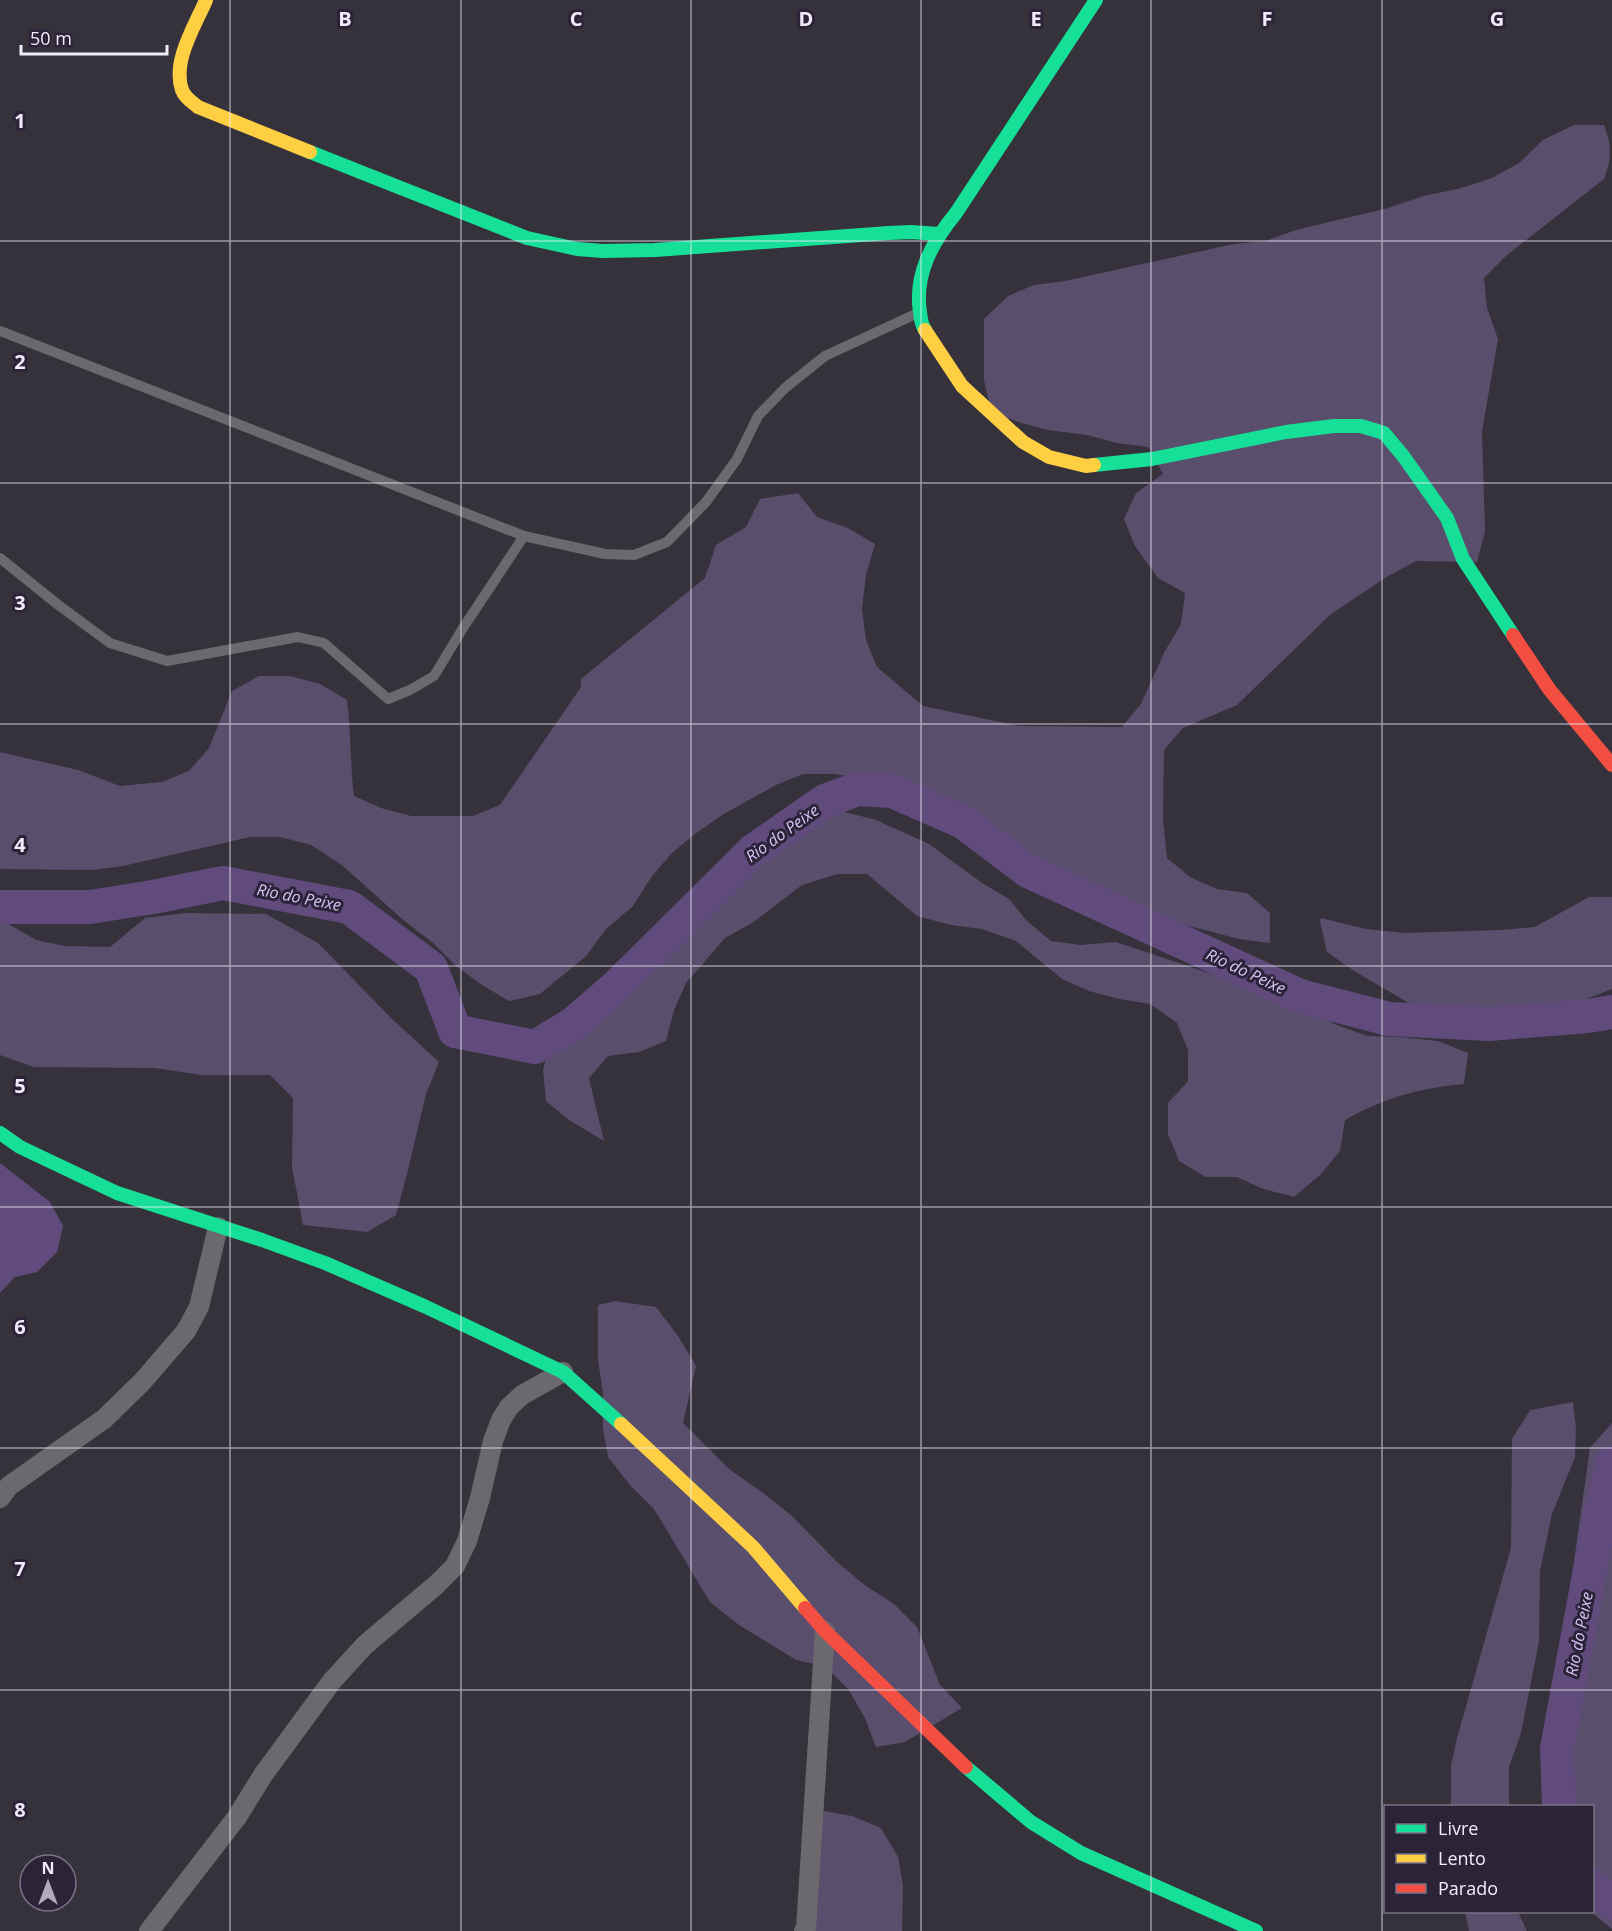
<svg xmlns="http://www.w3.org/2000/svg" width="1612" height="1931" font-family="'Open Sans',sans-serif">
  <style>
    .green { fill: #5a4e6d }
    .water { fill: #614b7d }
    .lines { fill: none; stroke-linecap: round; stroke-linejoin: round }
    .river { stroke: #614b7d; stroke-width: 34 }
    .lane { stroke: #6b696d; stroke-width: 10 }
    .street { stroke: #6b696d; stroke-width: 20 }
    .fast { stroke: #16e098; stroke-width: 14 }
    .slow { stroke: #ffcf43; stroke-width: 14 }
    .jam { stroke: #f24e42; stroke-width: 14 }
    .grid { fill: none; stroke: #f1ecfa; stroke-width: 1.5; stroke-opacity: 0.55 }
    .labels { text-anchor: middle; dominant-baseline: central; stroke-width: 6; stroke-linejoin: round; paint-order: stroke }
    .water-label { font-size: 16px; font-style: italic; fill: #dac7f8; stroke: #2b2337 }
    .grid-label { font-size: 20px; text-anchor: middle; font-weight: bold; fill: #f1ecfa; stroke: #2b2337; stroke-width: 6; stroke-linejoin: round; paint-order: stroke }
  </style>
  <rect width="100%" height="100%" fill="#36323c"/>
  <g class="green">
    <path d="M 1574,125 L 1604,125 C 1612,146 1612,158 1604,179 L 1507,255 L 1484,278 L 1487,308 L 1498,339 L 1482,431 L 1485,531 L 1477,562 L 1416,561 L 1388,576 L 1331,614 L 1237,705 L 1183,728 L 1164,750 L 1163,819 L 1167,858 L 1190,877 L 1217,889 L 1247,893 L 1270,913 L 1270,943 L 1239,939 L 1147,915 L 1086,891 L 1059,872 L 1033,860 L 1006,837 L 979,825 L 952,806 L 926,790 L 895,786 L 864,778 L 834,774 L 803,774 L 776,785 L 722,815 L 695,834 L 672,853 L 652,876 L 633,906 L 606,929 L 586,956 L 540,994 L 509,1001 L 482,985 L 456,966 L 433,943 L 402,919 L 342,865 L 311,845 L 280,837 L 250,837 L 123,866 L 92,870 L 0,869 L 0,752 L 78,770 L 120,786 L 162,782 L 189,771 L 209,748 L 232,691 L 259,676 L 290,676 L 320,684 L 347,700 C 351,732 350,764 354,796 L 381,808 L 411,816 L 473,816 L 500,805 L 581,687 L 581,679 L 705,578 L 716,545 L 746,527 L 760,499 L 798,493 L 817,517 L 848,528 L 875,544 L 866,575 L 862,609 L 866,640 L 877,667 L 923,706 L 1019,726 L 1122,727 L 1141,704 L 1165,651 L 1181,624 L 1185,593 L 1158,578 L 1135,546 L 1124,519 L 1136,493 L 1163,474 L 1148,447 L 1117,443 L 1087,435 L 1048,430 L 1018,422 L 991,411 L 984,380 L 984,319 L 1008,296 L 1034,285 L 1065,281 L 1234,244 L 1265,241 L 1296,230 L 1388,208 L 1423,196 L 1458,189 L 1492,178 L 1519,163 L 1543,140 Z"/>
    <path d="M 814,812 L 845,812 L 876,820 L 929,844 L 982,883 L 1009,899 L 1028,922 L 1051,941 L 1081,945 L 1116,942 L 1304,1005 L 1334,1024 L 1368,1036 L 1399,1037 L 1438,1041 L 1468,1053 L 1464,1084 C 1419,1088 1384,1098 1345,1120 L 1340,1151 L 1321,1174 L 1294,1197 L 1263,1189 L 1237,1177 L 1206,1177 L 1179,1161 L 1168,1134 L 1168,1103 L 1188,1081 L 1188,1050 L 1177,1023 L 1150,1004 L 1119,999 L 1089,991 L 1062,979 L 1016,941 L 982,929 L 951,925 L 917,916 L 867,874 L 837,874 L 802,885 L 752,923 L 725,938 L 686,983 L 674,1010 L 666,1041 L 639,1052 L 608,1056 L 589,1078 L 604,1141 L 569,1120 L 546,1101 L 543,1070 L 551,1040 L 570,1017 L 594,998 L 652,929 L 679,907 L 710,884 L 783,823 Z"/>
    <path d="M 1589,897 L 1612,897 L 1612,989 L 1584,1000 L 1560,1019 L 1530,1023 L 1465,1022 L 1434,1014 L 1407,1002 L 1354,971 L 1327,952 L 1320,921 L 1321,918 L 1366,929 L 1404,933 L 1500,930 L 1535,927 Z"/>
    <path d="M 186,913 L 266,914 L 318,943 L 392,1019 L 439,1062 L 426,1094 L 407,1174 L 396,1215 L 367,1232 L 303,1225 L 292,1167 L 293,1098 L 270,1075 L 201,1075 L 155,1068 L 34,1067 L 0,1055 L 0,919 L 36,940 L 65,946 L 110,947 L 145,918 Z"/>
    <path d="M 615,1301 L 656,1307 L 678,1336 L 696,1366 L 683,1423 L 729,1469 L 763,1493 L 792,1516 L 837,1562 L 866,1586 L 894,1604 L 917,1627 L 940,1685 L 962,1708 L 905,1742 L 876,1747 L 865,1718 L 848,1689 L 825,1666 L 796,1660 L 739,1625 L 710,1602 L 654,1509 L 631,1486 L 608,1457 L 603,1428 L 603,1393 L 598,1359 L 598,1305 Z"/>
    <path d="M 1573,1402 L 1576,1428 L 1575,1457 L 1552,1514 L 1540,1571 L 1539,1641 L 1521,1733 L 1509,1767 L 1509,1806 L 1451,1806 L 1451,1766 L 1457,1738 L 1511,1548 L 1512,1439 L 1530,1410 Z"/>
    <path d="M 1612,1423 L 1612,1929 L 1591,1912 L 1592,1806 L 1551,1806 L 1551,1748 L 1555,1718 L 1563,1687 L 1564,1649 L 1572,1614 L 1572,1576 L 1590,1448 Z"/>
    <path d="M 824,1811 L 852,1816 L 881,1828 L 898,1857 L 903,1886 L 902,1931 L 811,1931 L 817,1839 Z"/>
    <path d="M 1465,1912 L 1518,1912 L 1527,1931 L 1469,1931 Z"/>
  </g>
  <path class="water" d="M 0,1163 L 50,1202 L 63,1226 L 57,1252 L 37,1272 L 15,1277 L 0,1293 Z"/>
  <g class="lines">
    <g class="river">
      <path d="M 0,907 L 90,907 L 153,897 L 223,883 L 349,907 L 431,968 L 455,1031 L 535,1047 L 573,1024 L 617,986 L 753,851 L 825,801 L 857,789 L 892,791 L 963,822 L 1028,871 L 1300,996 L 1389,1019 L 1489,1024 L 1588,1016 L 1612,1012"/>
      <path d="M 1559,1806 L 1557,1748 L 1600,1516 L 1612,1463"/>
      <path d="M 1592,1885 L 1612,1903"/>
    </g>
    <g class="lane">
      <path d="M 0,331 L 524,536 L 605,554 L 634,555 L 667,542 L 706,502 L 737,459 L 758,416 L 785,388 L 825,356 L 920,312"/>
      <path d="M 0,558 L 57,604 L 110,643 L 167,661 L 298,637 L 324,643 L 388,699 L 410,690 L 434,676 L 463,628 L 524,536"/>
    </g>
    <g class="street">
      <path d="M 0,1498 L 9,1486 L 104,1419 L 142,1382 L 186,1331 L 199,1307 L 218,1227"/>
      <path d="M 149,1931 L 237,1817 L 263,1775 L 332,1681 L 365,1645 L 436,1585 L 455,1566 L 467,1541 L 480,1498 L 493,1441 L 501,1420 L 509,1407 L 522,1395 L 563,1372"/>
      <path d="M 804,1931 L 806,1928 L 825,1631"/>
    </g>
    <g class="fast">
      <path d="M 310,152 L 527,238 L 577,249 L 603,251 L 655,250 L 889,233 L 911,232 L 939,234"/>
      <path d="M 925,330 C 921,324 921,319 920,312 C 914,274 933,241 956,213 L 1096,0"/>
      <path d="M 1094,465 L 1152,459 L 1286,432 L 1334,426 L 1361,426 L 1384,433 L 1404,457 L 1447,518 L 1463,559 L 1513,635"/>
      <path d="M 0,1133 L 20,1147 L 117,1193 L 262,1240 L 325,1263 L 424,1306 L 563,1372 L 621,1424"/>
      <path d="M 966,1767 L 1031,1822 L 1081,1853 L 1256,1931"/>
    </g>
    <g class="slow">
      <path d="M 206,0 C 195,26 172,61 182,90 C 185,98 192,102 198,107 L 310,152"/>
      <path d="M 925,330 L 962,386 L 1023,442 L 1049,457 L 1086,466 L 1094,465"/>
      <path d="M 621,1424 L 753,1547 L 805,1608"/>
    </g>
    <g class="jam">
      <path d="M 1513,635 L 1549,689 L 1612,765"/>
      <path d="M 805,1608 L 825,1631 L 966,1767"/>
    </g>
  </g>
  <path class="grid" d="M 230,0 L 230,1931M 461,0 L 461,1931M 691,0 L 691,1931M 921,0 L 921,1931M 1151,0 L 1151,1931M 1382,0 L 1382,1931M 0,241 L 1612,241M 0,483 L 1612,483M 0,724 L 1612,724M 0,966 L 1612,966M 0,1207 L 1612,1207M 0,1448 L 1612,1448M 0,1690 L 1612,1690"/>
  <g class="labels">
    <g class="water-label">
      <text transform="translate(782 833) rotate(-36)">Rio do Peixe</text>
      <text transform="translate(299 897) rotate(11)">Rio do Peixe</text>
      <text transform="translate(1246 971) rotate(25)">Rio do Peixe</text>
      <text transform="translate(1579 1634) rotate(-79)">Rio do Peixe</text>
    </g>
  </g>
  <g class="grid-label">
    <text x="345" y="26">B</text>
    <text x="576" y="26">C</text>
    <text x="806" y="26">D</text>
    <text x="1036" y="26">E</text>
    <text x="1267" y="26">F</text>
    <text x="1497" y="26">G</text>
    <text x="20" y="128">1</text>
    <text x="20" y="369">2</text>
    <text x="20" y="610">3</text>
    <text x="20" y="852">4</text>
    <text x="20" y="1093">5</text>
    <text x="20" y="1334">6</text>
    <text x="20" y="1576">7</text>
    <text x="20" y="1817">8</text>
  </g>
  <rect x="1384" y="1805" width="210" height="108" fill="#2b2337" stroke="#7a7385" stroke-width="1.5"/>
  <rect x="1396" y="1824" width="30" height="9" fill="#16e098" stroke="#7a7385" stroke-width="1.5"/>
  <text x="1438" y="1835" font-size="18" fill="#f1ecfa">Livre</text>
  <rect x="1396" y="1854" width="30" height="9" fill="#ffcf43" stroke="#7a7385" stroke-width="1.5"/>
  <text x="1438" y="1865" font-size="18" fill="#f1ecfa">Lento</text>
  <rect x="1396" y="1884" width="30" height="9" fill="#f24e42" stroke="#7a7385" stroke-width="1.5"/>
  <text x="1438" y="1895" font-size="18" fill="#f1ecfa">Parado</text>
  <g transform="translate(48 1883)"><circle r="28" fill="#2b2337" stroke="#7a7385" stroke-width="1.5"/>
  <path d="M0-4.5L10 22L0 15L-10 22Z" fill="#b0abb8"/>
  <text y="-9" font-size="16" font-weight="bold" text-anchor="middle" fill="#f1ecfa">N</text>
  </g>
  <path d="M21 45v9h146v-9" fill="none" stroke="#f1ecfa" stroke-width="3"/>
  <text x="30" y="45" font-size="18" fill="#f1ecfa" stroke="#2b2337" stroke-width="4.5" paint-order="stroke">50 m</text>
</svg>
